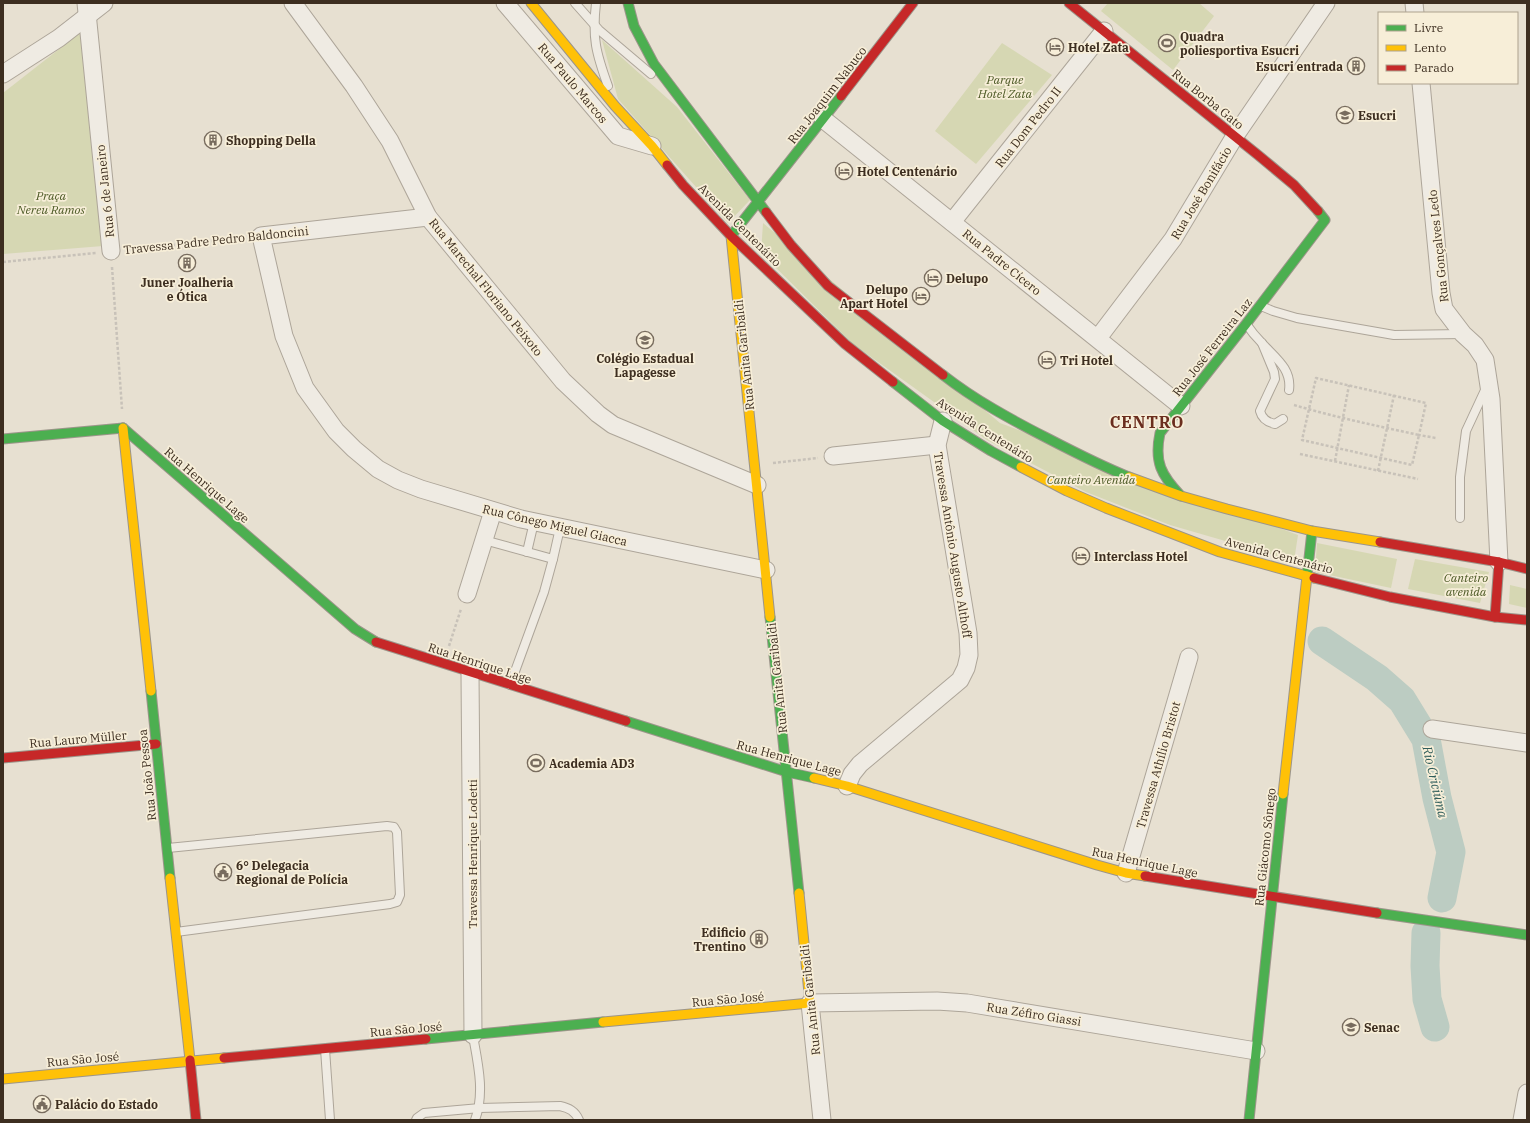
<svg xmlns="http://www.w3.org/2000/svg" width="1530" height="1123" font-family="'IBM Plex Serif',serif">
  <style>
    .green { fill: #d6d7b3 }
    .lines { fill: none; stroke-linecap: round; stroke-linejoin: round }
    .river { stroke: #bcccc2; stroke-width: 29 }
    .lane-casing { stroke: #ada599; stroke-width: 10 }
    .street-casing { stroke: #ada599; stroke-width: 19 }
    .fast-casing { stroke: #9c958a; stroke-width: 11 }
    .slow-casing { stroke: #9c958a; stroke-width: 11 }
    .jam-casing { stroke: #9c958a; stroke-width: 11 }
    .path { stroke: #c8c2b9; stroke-width: 2.5; stroke-dasharray: 3 2; stroke-linecap: butt }
    .lane { stroke: #efebe3; stroke-width: 8 }
    .street { stroke: #efebe3; stroke-width: 17 }
    .fast { stroke: #4caf50; stroke-width: 9 }
    .slow { stroke: #ffc107; stroke-width: 9 }
    .jam { stroke: #c62828; stroke-width: 9 }
    .labels { text-anchor: middle; dominant-baseline: central; stroke-width: 3.5; stroke-linejoin: round; paint-order: stroke }
    .poi-label { font-size: 12px; font-weight: bold; fill: #3d2e20; stroke: #f7eed8; text-anchor: start }
    .park-label { font-size: 12px; font-style: italic; fill: #4d5a26; stroke: #f7eed8 }
    .street-label { font-size: 12px; fill: #3d2e20; stroke: #f7eed8 }
    .water-label { font-size: 13px; font-style: italic; fill: #2f5d5a; stroke: #f7eed8 }
    .district-label { font-size: 16px; font-weight: bold; letter-spacing: 1px; fill: #6b2e1e; stroke: #f7eed8 }
  </style>
  <rect width="100%" height="100%" fill="#e7e0d1"/>
  <g class="green">
    <path d="M 1108,3 L 1199,3 L 1214,16 L 1173,70 L 1101,11 Z"/>
    <path d="M 81,32 L 103,246 L 3,254 L 3,93 Z"/>
    <path d="M 602,40 L 677,107 L 750,200 L 728,223 L 618,99 Z"/>
    <path d="M 1002,43 L 1052,75 L 976,164 L 935,131 Z"/>
    <path d="M 763,223 L 1000,423 L 1298,535 L 1294,561 L 1170,525 L 1086,492 L 987,440 L 853,344 L 761,253 Z"/>
    <path d="M 1317,543 L 1397,559 L 1391,588 L 1315,572 Z"/>
    <path d="M 1415,559 L 1489,572 L 1480,603 L 1408,589 Z"/>
    <path d="M 1510,585 L 1527,589 L 1527,608 L 1509,604 Z"/>
  </g>
  <g class="lines">
    <g class="river">
      <path d="M 1322,641 L 1377,678 L 1402,700 L 1426,739 L 1437,798 L 1451,852 L 1442,898"/>
      <path d="M 1426,933 L 1425,966 L 1427,999 L 1435,1027"/>
    </g>
    <defs>
      <g id="lane">
        <path d="M 575,3 L 599,30 L 651,74"/>
        <path d="M 596,3 C 592,38 596,53 608,86"/>
        <path d="M 1261,306 L 1273,311 L 1297,318 L 1394,335 L 1463,334"/>
        <path d="M 1247,325 C 1251,331 1256,337 1261,342 C 1274,357 1292,368 1289,390"/>
        <path d="M 1262,343 L 1274,372 L 1275,379 L 1260,411 C 1262,419 1267,422 1275,424 L 1283,419"/>
        <path d="M 1460,518 L 1460,477 L 1466,431 L 1486,388"/>
        <path d="M 484,540 L 553,559 L 560,528"/>
        <path d="M 527,552 L 534,522"/>
        <path d="M 510,685 L 544,592 L 553,559"/>
        <path d="M 168,848 L 387,826 L 394,827 L 397,832 L 400,895 L 397,902 L 390,904 L 176,932"/>
        <path d="M 473,1036 C 478,1064 485,1093 475,1120"/>
        <path d="M 325,1049 L 330,1120"/>
        <path d="M 416,1120 L 417,1118 L 424,1113 L 480,1108 L 560,1106 C 569,1108 575,1111 579,1120"/>
      </g>
      <g id="street">
        <path d="M 86,3 L 111,251"/>
        <path d="M 293,3 L 354,86 L 390,141 L 428,217 L 563,381 L 598,414 L 613,425 L 757,485"/>
        <path d="M 505,3 L 618,136 L 652,146"/>
        <path d="M 1414,3 L 1415,13"/>
        <path d="M 3,74 L 59,38 L 104,3"/>
        <path d="M 1421,83 L 1441,293 L 1444,309 L 1463,334 L 1475,345 L 1485,360 L 1491,399 L 1499,562"/>
        <path d="M 823,119 L 1181,406"/>
        <path d="M 428,217 L 261,236 L 284,336 L 305,388 L 336,431 L 354,449 L 378,469 L 398,480 L 421,489 L 521,519 L 766,570"/>
        <path d="M 952,222 L 1104,31"/>
        <path d="M 1098,338 L 1173,239 L 1235,136 L 1326,3"/>
        <path d="M 833,456 L 937,445"/>
        <path d="M 467,594 L 493,511"/>
        <path d="M 470,674 L 473,1035"/>
        <path d="M 1432,729 L 1527,743"/>
        <path d="M 847,786 L 852,774 L 860,764 L 960,680 L 966,668 L 969,655 L 968,633 L 937,445 L 943,421"/>
        <path d="M 1126,873 L 1189,657"/>
        <path d="M 822,1120 L 810,1003 L 937,1001 L 967,1003 L 1256,1051"/>
        <path d="M 1522,1120 L 1527,1093"/>
      </g>
      <g id="fast">
        <path d="M 628,3 L 634,26 L 654,64 L 766,212"/>
        <path d="M 731,236 L 841,96"/>
        <path d="M 943,375 C 975,400 1010,419 1047,438 C 1074,452 1101,466 1129,477"/>
        <path d="M 893,382 L 943,421 L 991,451 L 1021,467"/>
        <path d="M 123,428 L 355,629 L 376,642"/>
        <path d="M 3,439 L 123,428"/>
        <path d="M 1181,496 C 1161,475 1154,462 1160,433 L 1246,324 L 1325,220 L 1318,211"/>
        <path d="M 1307,576 L 1312,531"/>
        <path d="M 770,617 L 799,893"/>
        <path d="M 151,691 L 170,878"/>
        <path d="M 626,721 L 787,772 L 814,778"/>
        <path d="M 1377,913 L 1527,935"/>
        <path d="M 426,1039 L 603,1022"/>
        <path d="M 1249,1120 L 1283,794"/>
      </g>
      <g id="slow">
        <path d="M 531,3 L 615,106 L 652,146 L 667,165"/>
        <path d="M 731,236 L 770,617"/>
        <path d="M 123,428 L 151,691"/>
        <path d="M 1021,467 L 1067,491 L 1106,508 L 1220,552 L 1314,578"/>
        <path d="M 1129,477 L 1181,496 L 1227,509 L 1312,531 L 1380,542"/>
        <path d="M 814,778 L 847,786 L 1097,865 L 1126,873 L 1145,876"/>
        <path d="M 1283,794 L 1307,576"/>
        <path d="M 170,878 L 190,1060"/>
        <path d="M 603,1022 L 810,1003 L 799,893"/>
        <path d="M 3,1079 L 224,1058"/>
      </g>
      <g id="jam">
        <path d="M 1069,3 L 1258,155 L 1294,185 L 1318,211"/>
        <path d="M 841,96 L 913,3"/>
        <path d="M 667,165 L 683,185 L 731,236 L 845,344 L 893,382"/>
        <path d="M 766,212 L 791,245 L 828,286 L 943,375"/>
        <path d="M 1380,542 L 1499,562 L 1527,569"/>
        <path d="M 1314,578 L 1390,597 L 1495,617 L 1527,620"/>
        <path d="M 1495,617 L 1499,562"/>
        <path d="M 376,642 L 626,721"/>
        <path d="M 3,758 L 156,744"/>
        <path d="M 1145,876 L 1377,913"/>
        <path d="M 224,1058 L 426,1039"/>
        <path d="M 190,1060 L 196,1120"/>
      </g>
    </defs>
    <use href="#lane" class="lane-casing"/>
    <use href="#street" class="street-casing"/>
    <use href="#fast" class="fast-casing"/>
    <use href="#slow" class="slow-casing"/>
    <use href="#jam" class="jam-casing"/>
    <g class="path">
      <path d="M 127,250 L 245,237"/>
      <path d="M 3,262 L 96,253"/>
      <path d="M 112,267 L 122,409"/>
      <path d="M 1294,405 C 1335,417 1377,426 1419,435 L 1412,465 L 1302,440 L 1316,378 L 1426,403 L 1419,435 L 1436,438"/>
      <path d="M 1300,454 L 1418,479"/>
      <path d="M 1335,461 L 1349,385"/>
      <path d="M 773,463 L 818,458"/>
      <path d="M 1378,471 L 1394,395"/>
      <path d="M 449,646 L 461,609"/>
    </g>
    <use href="#lane" class="lane"/>
    <use href="#street" class="street"/>
    <use href="#fast" class="fast"/>
    <use href="#slow" class="slow"/>
    <use href="#jam" class="jam"/>
  </g>
  <defs>
    <symbol id="stadium-ring" viewBox="-11 -11 22 22"><circle r="9.5" fill="#f7eed8" stroke="#786c5e" stroke-width="1.5"/><path d="M0-5a6.5 5 0 1 0 0 10a6.5 5 0 1 0 0-10ZM-3.5-1.8h7v3.6h-7Z" fill="#786c5e"/></symbol>
    <symbol id="hotel-ring" viewBox="-11 -11 22 22"><circle r="9.5" fill="#f7eed8" stroke="#786c5e" stroke-width="1.5"/><path d="M-6-4.5h1.5V1H6V5H4.5V3h-9V5H-6ZM-4 0a1.8 1.8 0 1 1 3.6 0ZM.5 0V-2.5h3Q6-2.5 6 0Z" fill="#786c5e"/></symbol>
    <symbol id="building-ring" viewBox="-11 -11 22 22"><circle r="9.5" fill="#f7eed8" stroke="#786c5e" stroke-width="1.5"/><path d="M-4-6H4V6H1V3H-1V6H-4ZM-2.5-4.3h1.7v1.8h-1.7ZM.8-4.3h1.7v1.8H.8ZM-2.5-1h1.7V.8h-1.7ZM.8-1h1.7V.8H.8Z" fill="#786c5e"/></symbol>
    <symbol id="university-ring" viewBox="-11 -11 22 22"><circle r="9.5" fill="#f7eed8" stroke="#786c5e" stroke-width="1.5"/><path d="M0-5L7-2L0 1L-7-2ZM-4 1L0 2.5L4 1V4Q0 6-4 4Z" fill="#786c5e"/></symbol>
    <symbol id="school-ring" viewBox="-11 -11 22 22"><circle r="9.5" fill="#f7eed8" stroke="#786c5e" stroke-width="1.5"/><path d="M0-5L7-2L0 1L-7-2ZM-4 1L0 2.5L4 1V4Q0 6-4 4Z" fill="#786c5e"/></symbol>
    <symbol id="civic-ring" viewBox="-11 -11 22 22"><circle r="9.5" fill="#f7eed8" stroke="#786c5e" stroke-width="1.5"/><path d="M-.6-6.5H3V-4.5H.6V-3L4-1V1h2V6H-6V1h2V-1L-.6-3ZM-1.2 2.5V6h2.4V2.5Z" fill="#786c5e"/></symbol>
  </defs>
  <g fill-rule="evenodd">
    <use href="#stadium-ring" x="1157" y="33" width="20" height="20"/>
    <use href="#hotel-ring" x="1045" y="37" width="20" height="20"/>
    <use href="#building-ring" x="1346" y="56" width="20" height="20"/>
    <use href="#university-ring" x="1335" y="105" width="20" height="20"/>
    <use href="#building-ring" x="203" y="130" width="20" height="20"/>
    <use href="#hotel-ring" x="834" y="161" width="20" height="20"/>
    <use href="#building-ring" x="177" y="253" width="20" height="20"/>
    <use href="#hotel-ring" x="923" y="268" width="20" height="20"/>
    <use href="#hotel-ring" x="911" y="286" width="20" height="20"/>
    <use href="#school-ring" x="635" y="330" width="20" height="20"/>
    <use href="#hotel-ring" x="1037" y="350" width="20" height="20"/>
    <use href="#hotel-ring" x="1071" y="546" width="20" height="20"/>
    <use href="#stadium-ring" x="526" y="753" width="20" height="20"/>
    <use href="#civic-ring" x="213" y="862" width="20" height="20"/>
    <use href="#building-ring" x="749" y="929" width="20" height="20"/>
    <use href="#university-ring" x="1341" y="1017" width="20" height="20"/>
    <use href="#civic-ring" x="32" y="1094" width="20" height="20"/>
  </g>
  <g class="labels">
    <g class="poi-label">
      <text x="1180" y="36">Quadra<tspan x="1180" dy="14">poliesportiva Esucri</tspan></text>
      <text x="1068" y="47">Hotel Zata</text>
      <text x="1343" y="66" text-anchor="end">Esucri entrada</text>
      <text x="1358" y="115">Esucri</text>
      <text x="226" y="140">Shopping Della</text>
      <text x="857" y="171">Hotel Centenário</text>
      <text x="946" y="278">Delupo</text>
      <text x="187" y="282" text-anchor="middle">Juner Joalheria<tspan x="187" dy="14">e Ótica</tspan></text>
      <text x="908" y="289" text-anchor="end">Delupo<tspan x="908" dy="14">Apart Hotel</tspan></text>
      <text x="645" y="358" text-anchor="middle">Colégio Estadual<tspan x="645" dy="14">Lapagesse</tspan></text>
      <text x="1060" y="360">Tri Hotel</text>
      <text x="1094" y="556">Interclass Hotel</text>
      <text x="549" y="763">Academia AD3</text>
      <text x="236" y="865">6° Delegacia<tspan x="236" dy="14">Regional de Polícia</tspan></text>
      <text x="746" y="932" text-anchor="end">Edificio<tspan x="746" dy="14">Trentino</tspan></text>
      <text x="1364" y="1027">Senac</text>
      <text x="55" y="1104">Palácio do Estado</text>
    </g>
    <g class="park-label">
      <text x="1005" y="79">Parque<tspan x="1005" dy="14">Hotel Zata</tspan></text>
      <text x="51" y="195">Praça<tspan x="51" dy="14">Nereu Ramos</tspan></text>
      <text x="1091" y="479">Canteiro Avenida</text>
      <text x="1466" y="577">Canteiro<tspan x="1466" dy="14">avenida</tspan></text>
    </g>
    <g class="street-label">
      <text transform="translate(573 83) rotate(50)">Rua Paulo Marcos</text>
      <text transform="translate(827 95) rotate(-52)">Rua Joaquim Nabuco</text>
      <text transform="translate(1208 99) rotate(39)">Rua Borba Gato</text>
      <text transform="translate(1028 127) rotate(-52)">Rua Dom Pedro II</text>
      <text transform="translate(105 191) rotate(-96)">Rua 6 de Janeiro</text>
      <text transform="translate(1201 193) rotate(-59)">Rua José Bonifácio</text>
      <text transform="translate(740 225) rotate(45)">Avenida Centenário</text>
      <text transform="translate(216 240) rotate(-6)">Travessa Padre Pedro Baldoncini</text>
      <text transform="translate(1438 246) rotate(-96)">Rua Gonçalves Ledo</text>
      <text transform="translate(1002 262) rotate(39)">Rua Padre Cícero</text>
      <text transform="translate(486 287) rotate(51)">Rua Marechal Floriano Peixoto</text>
      <text transform="translate(1212 347) rotate(-52)">Rua José Ferreira Laz</text>
      <text transform="translate(744 355) rotate(-96)">Rua Anita Garibaldi</text>
      <text transform="translate(985 430) rotate(32)">Avenida Centenário</text>
      <text transform="translate(207 485) rotate(41)">Rua Henrique Lage</text>
      <text transform="translate(555 525) rotate(13)">Rua Cônego Miguel Giacca</text>
      <text transform="translate(953 545) rotate(81)">Travessa Antônio Augusto Althoff</text>
      <text transform="translate(1279 555) rotate(15)">Avenida Centenário</text>
      <text transform="translate(480 663) rotate(18)">Rua Henrique Lage</text>
      <text transform="translate(777 678) rotate(-96)">Rua Anita Garibaldi</text>
      <text transform="translate(78 739) rotate(-5)">Rua Lauro Müller</text>
      <text transform="translate(789 758) rotate(15)">Rua Henrique Lage</text>
      <text transform="translate(1158 765) rotate(-74)">Travessa Athílio Bristot</text>
      <text transform="translate(147 775) rotate(-96)">Rua João Pessoa</text>
      <text transform="translate(1265 847) rotate(-84)">Rua Giácomo Sônego</text>
      <text transform="translate(472 854) rotate(-90)">Travessa Henrique Lodetti</text>
      <text transform="translate(1145 862) rotate(12)">Rua Henrique Lage</text>
      <text transform="translate(728 999) rotate(-5)">Rua São José</text>
      <text transform="translate(810 1000) rotate(-96)">Rua Anita Garibaldi</text>
      <text transform="translate(1034 1014) rotate(9)">Rua Zéfiro Giassi</text>
      <text transform="translate(406 1029) rotate(-5)">Rua São José</text>
      <text transform="translate(83 1059) rotate(-5)">Rua São José</text>
    </g>
    <g class="water-label">
      <text transform="translate(1435 782) rotate(77)">Rio Criciúma</text>
    </g>
    <g class="district-label">
      <text x="1147" y="422">CENTRO</text>
    </g>
  </g>
  <rect width="1530" height="1123" fill="none" stroke="#3d2e20" stroke-width="8"/>
  <rect x="1378" y="12" width="140" height="72" fill="#f7eed8" stroke="#ada18e"/>
  <rect x="1386" y="25" width="20" height="6" fill="#4caf50" stroke="#ada18e"/>
  <text x="1414" y="32" font-size="12" fill="#3d2e20">Livre</text>
  <rect x="1386" y="45" width="20" height="6" fill="#ffc107" stroke="#ada18e"/>
  <text x="1414" y="52" font-size="12" fill="#3d2e20">Lento</text>
  <rect x="1386" y="65" width="20" height="6" fill="#c62828" stroke="#ada18e"/>
  <text x="1414" y="72" font-size="12" fill="#3d2e20">Parado</text>
</svg>
